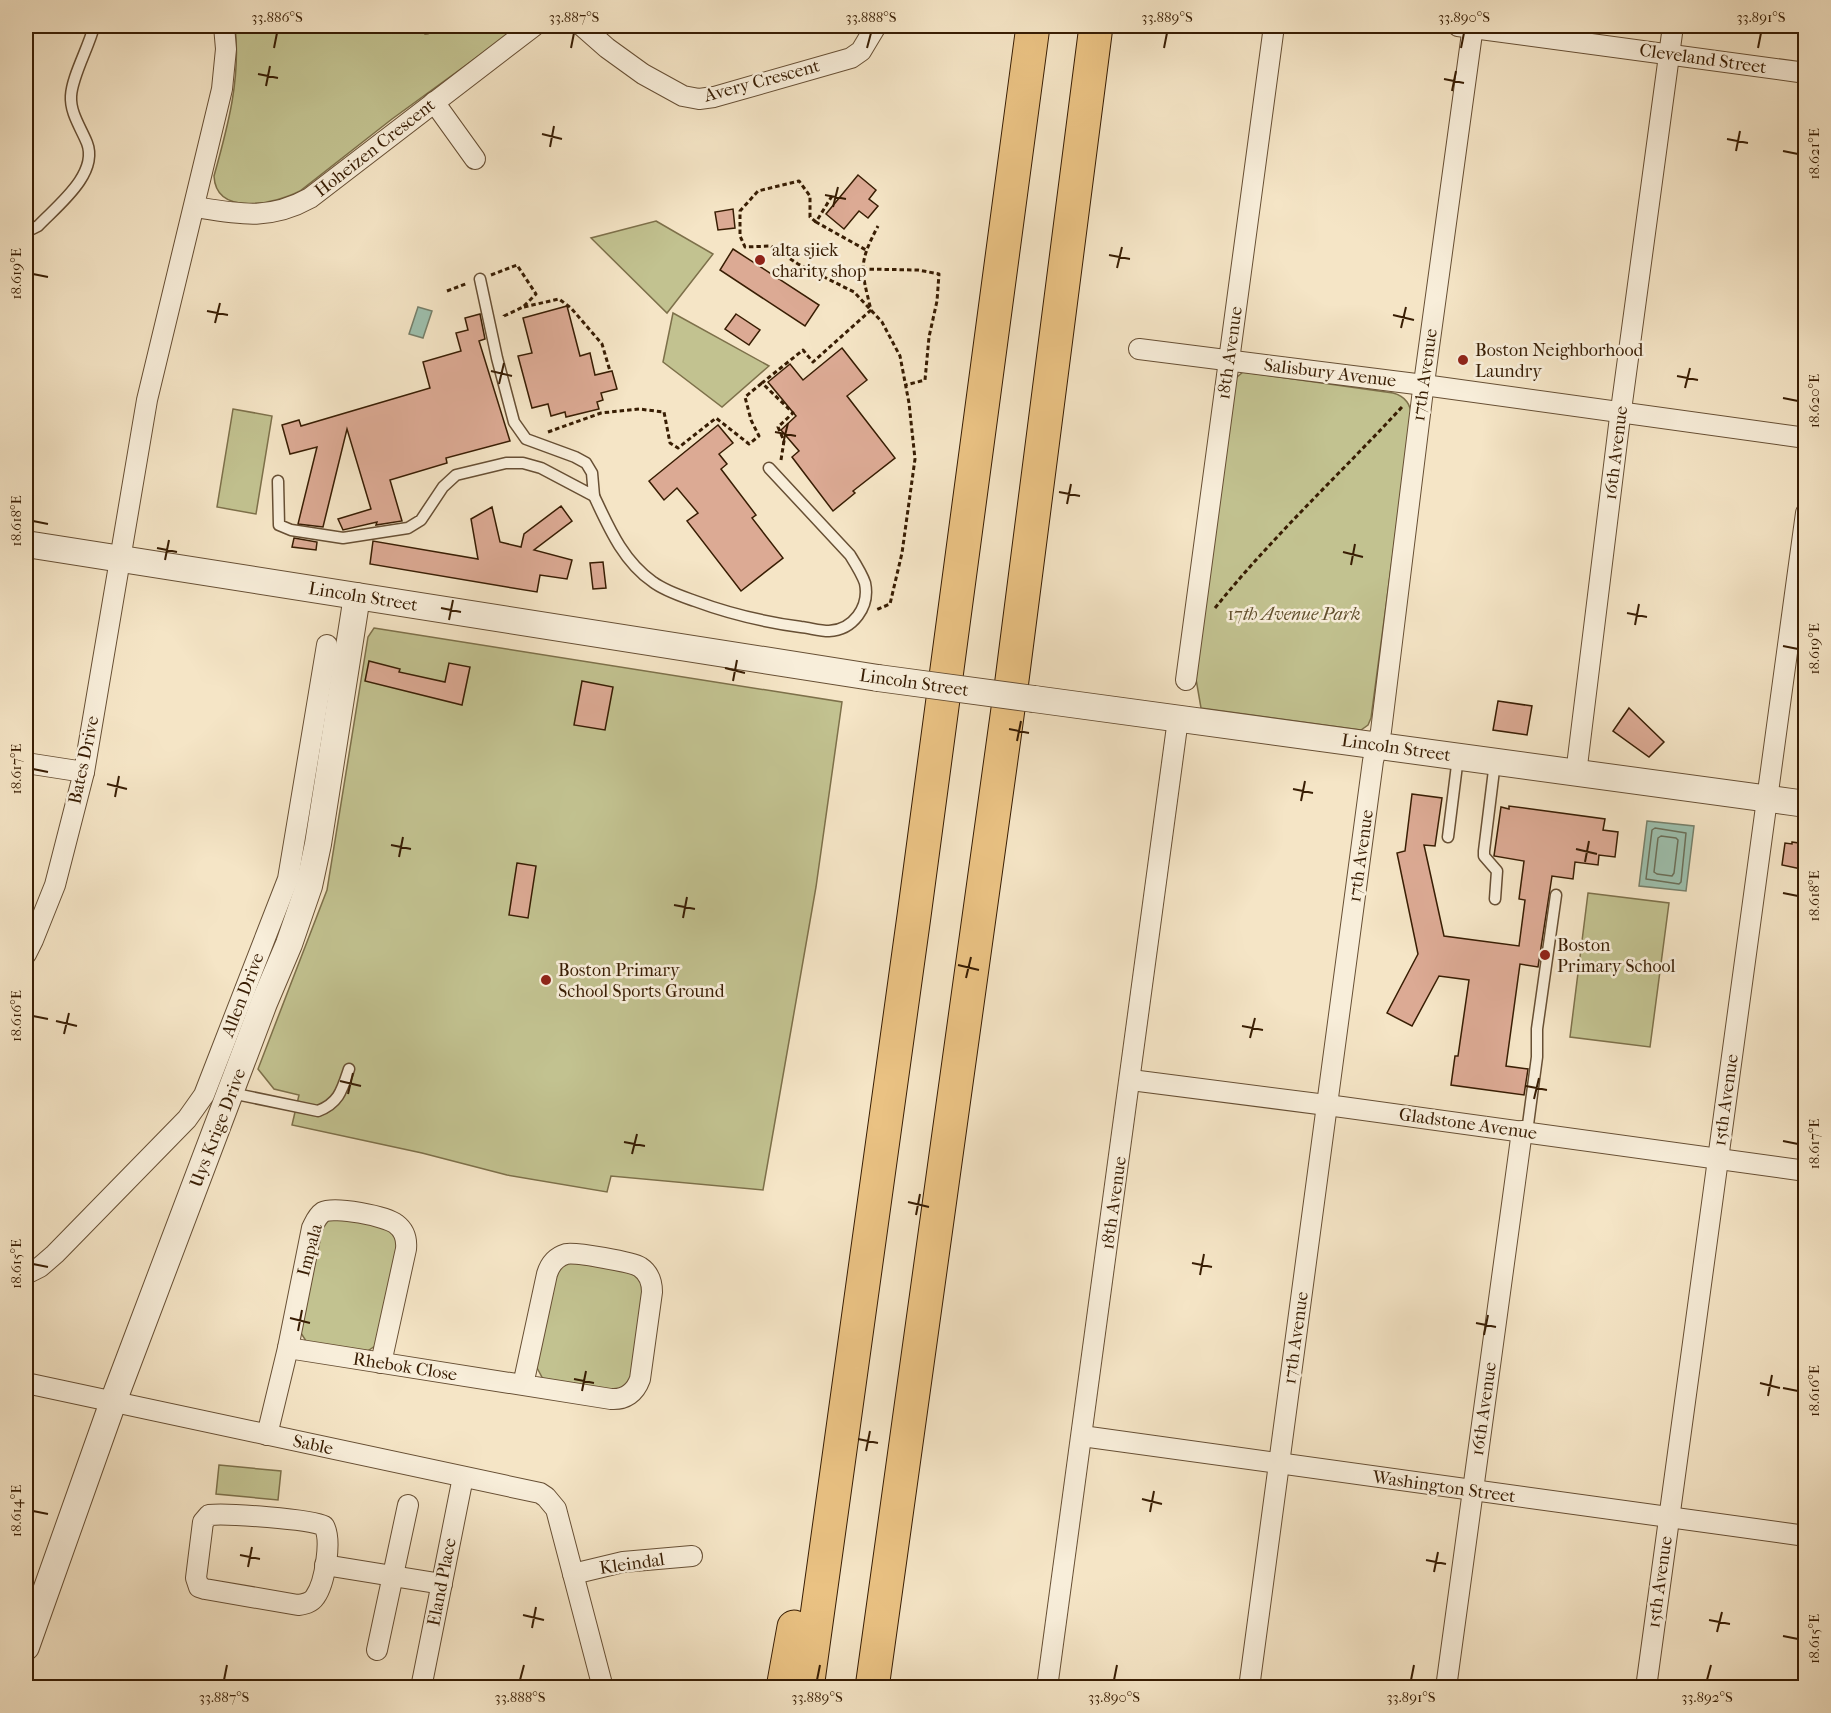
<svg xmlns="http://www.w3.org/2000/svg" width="1831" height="1713" font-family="'IM FELL French Canon',serif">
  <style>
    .green { fill: #c2c290; stroke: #7d704a; stroke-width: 1.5 }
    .water { fill: #9dc0ae; stroke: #757f6a; stroke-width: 1.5 }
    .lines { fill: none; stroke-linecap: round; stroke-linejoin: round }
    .shore { stroke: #6a6e58; stroke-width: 1.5 }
    .building { fill: #dcaa94; stroke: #381d03; stroke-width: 1.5 }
    .service-casing { stroke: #674f34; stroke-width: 13 }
    .minor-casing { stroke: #674f34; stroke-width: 22 }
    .tertiary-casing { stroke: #674f34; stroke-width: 28 }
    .motorway-casing { stroke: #381d03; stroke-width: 35 }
    .path { stroke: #381d03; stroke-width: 3; stroke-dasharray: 4.5 3; stroke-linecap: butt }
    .service { stroke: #f8eeda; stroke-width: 10 }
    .minor { stroke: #f8eeda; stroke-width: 20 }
    .tertiary { stroke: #f8eeda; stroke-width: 26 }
    .motorway { stroke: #eac283; stroke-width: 33 }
    .tertiary-bridge-casing { stroke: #674f34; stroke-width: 28; stroke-linecap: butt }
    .tertiary-bridge { stroke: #f8eeda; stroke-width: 26 }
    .ticks { fill: none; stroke: #381d03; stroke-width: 2 }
    .poi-dot { fill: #8f2418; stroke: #f8eeda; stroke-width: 2 }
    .labels { text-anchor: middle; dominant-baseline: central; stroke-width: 5; stroke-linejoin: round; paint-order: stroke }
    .street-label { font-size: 18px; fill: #381d03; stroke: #f8eeda }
    .poi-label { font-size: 18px; fill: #381d03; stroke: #f8eeda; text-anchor: start }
    .park-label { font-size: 18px; font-style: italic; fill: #614f2d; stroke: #f8eeda }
    .neatline { fill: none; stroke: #381d03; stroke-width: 2 }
    .ticks-label { font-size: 15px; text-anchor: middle; fill: #381d03 }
  </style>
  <rect width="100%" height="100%" fill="#f5e5c6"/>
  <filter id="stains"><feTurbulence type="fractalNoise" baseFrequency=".00333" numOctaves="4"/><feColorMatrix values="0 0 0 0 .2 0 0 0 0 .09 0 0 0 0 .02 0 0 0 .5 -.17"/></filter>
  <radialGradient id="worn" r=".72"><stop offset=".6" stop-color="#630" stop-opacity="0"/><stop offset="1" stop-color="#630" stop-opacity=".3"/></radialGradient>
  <g class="green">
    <path d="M 235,26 L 520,26 L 392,119 L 300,191 C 277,203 216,218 214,176 C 228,126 241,78 235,26 Z"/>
    <path d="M 656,221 L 713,254 L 667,313 L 591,238 Z"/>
    <path d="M 673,313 L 769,366 L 722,407 L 663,362 Z"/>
    <path d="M 1243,372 L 1393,393 C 1405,396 1412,405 1411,418 L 1371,718 L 1368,725 L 1361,730 L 1201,708 L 1196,679 L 1201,628 L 1236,378 Z"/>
    <path d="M 233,409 L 272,416 L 256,514 L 217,507 Z"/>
    <path d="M 374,628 L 842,702 L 816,887 L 763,1190 L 611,1176 L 607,1192 L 507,1175 L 422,1153 L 292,1125 L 299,1095 L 274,1089 L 258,1069 L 327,890 L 368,637 Z"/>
    <path d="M 1588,893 L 1669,903 L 1650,1047 L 1570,1037 Z"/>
    <path d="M 333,1217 L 389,1228 L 399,1242 L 375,1346 L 366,1352 L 311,1344 L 306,1341 L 299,1330 L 323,1223 Z"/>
    <path d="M 568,1262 L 634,1272 L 644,1285 L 632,1380 L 618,1392 L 543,1379 L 536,1366 L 556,1271 Z"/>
    <path d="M 219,1465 L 281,1471 L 278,1500 L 216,1494 Z"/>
  </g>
  <g class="water">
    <path d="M 418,307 L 432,311 L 423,338 L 409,334 Z"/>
    <path d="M 1647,821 L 1694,826 L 1686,891 L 1639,886 Z"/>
  </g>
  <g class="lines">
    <g class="shore">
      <path d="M 1655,828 L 1686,833 L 1681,882 L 1679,884 L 1646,879 L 1652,830 Z"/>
      <path d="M 1661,836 L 1676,838 L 1678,840 L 1674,873 L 1672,876 L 1657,874 L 1654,872 L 1658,838 Z"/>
    </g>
  </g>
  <g class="building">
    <path d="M 858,175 L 876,190 L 869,199 L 878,206 L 868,218 L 859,211 L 844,229 L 826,214 Z"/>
    <path d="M 733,209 L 735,228 L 718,230 L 715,212 Z"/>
    <path d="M 733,249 L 819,305 L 805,326 L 720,270 Z"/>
    <path d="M 567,306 L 580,356 L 590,353 L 595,375 L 612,371 L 617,389 L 601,393 L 603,400 L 597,402 L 599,409 L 566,417 L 565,412 L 551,416 L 548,404 L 532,408 L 518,356 L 532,353 L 523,318 Z"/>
    <path d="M 480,314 L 485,339 L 479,341 L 510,441 L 446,458 L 447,463 L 390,480 L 402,521 L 376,525 L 377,522 L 343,530 L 338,519 L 371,509 L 347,429 L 323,527 L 298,524 L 317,447 L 290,454 L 282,425 L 299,420 L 301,426 L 430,388 L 423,362 L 461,351 L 456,333 L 468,330 L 465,318 Z"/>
    <path d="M 736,314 L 760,330 L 749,345 L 725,329 Z"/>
    <path d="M 842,348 L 867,380 L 847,396 L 895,458 L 853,491 L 855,493 L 833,511 L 792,457 L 799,451 L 781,430 L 796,416 L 768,382 L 790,364 L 803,380 Z"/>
    <path d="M 718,425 L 733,443 L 719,454 L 727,464 L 721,469 L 756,515 L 752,518 L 783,558 L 741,591 L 687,521 L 698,513 L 677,488 L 664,500 L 649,481 Z"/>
    <path d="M 561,506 L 572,521 L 534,550 L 572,560 L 567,579 L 540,575 L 537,592 L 370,564 L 373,541 L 478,559 L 471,519 L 492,507 L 500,542 L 521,547 L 524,534 Z"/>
    <path d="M 294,538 L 317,542 L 316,550 L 292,547 Z"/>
    <path d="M 603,562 L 606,588 L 593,589 L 590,563 Z"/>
    <path d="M 369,661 L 400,669 L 399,672 L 445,682 L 449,663 L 470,667 L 462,705 L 365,681 Z"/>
    <path d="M 582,681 L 613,687 L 605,730 L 574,725 Z"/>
    <path d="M 1498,701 L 1532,706 L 1527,735 L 1493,730 Z"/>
    <path d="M 1629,708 L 1664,742 L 1649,757 L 1613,731 Z"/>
    <path d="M 1412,794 L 1442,798 L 1435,846 L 1424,845 L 1444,936 L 1519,946 L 1525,900 L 1519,899 L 1524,861 L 1494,856 L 1501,807 L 1509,809 L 1509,806 L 1605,819 L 1603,830 L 1618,832 L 1615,857 L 1599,855 L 1598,865 L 1575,862 L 1573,879 L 1552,876 L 1538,967 L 1520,964 L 1506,1066 L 1528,1069 L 1524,1095 L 1451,1085 L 1455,1056 L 1458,1056 L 1469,980 L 1439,976 L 1412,1026 L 1387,1013 L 1418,954 L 1397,853 L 1405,851 Z"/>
    <path d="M 1792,842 L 1806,844 L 1806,870 L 1782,865 L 1785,843 L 1792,844 Z"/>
    <path d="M 517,863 L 536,866 L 528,918 L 509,915 Z"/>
  </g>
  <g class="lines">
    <defs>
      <g id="service">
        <path d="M 26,229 L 32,229 L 38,226 C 57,206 99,174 87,143 C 81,128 70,113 71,96 C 72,76 89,47 94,26"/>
        <path d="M 278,481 L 279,525 L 291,530 L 343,538 L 408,528 L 421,520 L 443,487 L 456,475 L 506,463 L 523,463 L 541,468 L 594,496 L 592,473 L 586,463 L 575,457 L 526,439 L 514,422 L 497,358 L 480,279"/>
        <path d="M 594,496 C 609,528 623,561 653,582 C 665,591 681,596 695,601 C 730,614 764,622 801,627 C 810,628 820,631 829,631 C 853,630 870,607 865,583 C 862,574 855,563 850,555 L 769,468"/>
        <path d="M 1495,762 L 1484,851 L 1484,856 L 1497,871 L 1495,899"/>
        <path d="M 1448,837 L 1458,757"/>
        <path d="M 231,1093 L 318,1111 C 339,1103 342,1090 349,1069"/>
        <path d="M 1527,1132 L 1537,1057 L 1537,1029 L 1556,895"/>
      </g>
      <g id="minor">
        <path d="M 582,26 L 607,48 L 643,74 L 683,96 L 699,99 L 714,97 L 851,58 L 861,51 L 876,26"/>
        <path d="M 1458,26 L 1806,73"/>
        <path d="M 434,102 L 475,159"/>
        <path d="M 195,207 C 238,214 269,221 310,198 L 534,26"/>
        <path d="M 1139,349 L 1424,385 L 1806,438"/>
        <path d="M 1186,680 L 1274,26"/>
        <path d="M 26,763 L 84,772"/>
        <path d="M 1576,774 L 1619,425 L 1673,26"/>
        <path d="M 26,954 L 33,940 L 55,885 L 84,772 L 147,400 L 222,89 L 226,49 L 224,26"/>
        <path d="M 1131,1080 L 1342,1107 L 1806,1171"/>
        <path d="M 26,1274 L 40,1267 L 55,1254 L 187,1119 L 204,1095 L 288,879 L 327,645"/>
        <path d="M 288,1348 L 611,1399 C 625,1400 635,1393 640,1379 L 652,1292 C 652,1282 649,1273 640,1267 C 632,1262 576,1252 566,1254 C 556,1257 550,1264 547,1274 L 523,1385"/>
        <path d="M 26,1383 L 540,1493 L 546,1497 L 556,1509 L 603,1688"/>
        <path d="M 267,1435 L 288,1348 L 312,1228 C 315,1222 317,1216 323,1212 C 334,1206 386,1216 396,1224 C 404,1230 407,1239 406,1249 L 381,1363"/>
        <path d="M 1082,1436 L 1806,1536"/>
        <path d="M 209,1515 C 226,1513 311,1519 324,1526 C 332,1540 325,1583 315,1597 C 311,1603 305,1604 298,1605 L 205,1589 L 199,1587 L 196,1578 L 203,1522 Z"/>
        <path d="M 325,1565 L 442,1584"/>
        <path d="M 573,1574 L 623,1562 L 692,1556"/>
        <path d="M 377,1650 L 408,1505"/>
        <path d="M 421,1688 L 463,1477"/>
        <path d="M 1047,1688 L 1178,719"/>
        <path d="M 1249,1688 L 1373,761 L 1381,731 L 1422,398 L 1473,26"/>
        <path d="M 1446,1688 L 1522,1131"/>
        <path d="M 1646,1688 L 1806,513"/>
      </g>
      <g id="tertiary">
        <path d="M 26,544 L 878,678"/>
        <path d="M 1034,699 L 1806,804"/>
        <path d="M 26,1647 L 113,1402 L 264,1003 L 289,944 L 309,886 L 318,844 L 357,596"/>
      </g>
      <g id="motorway">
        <path d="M 783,1688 L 794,1627"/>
        <path d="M 807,1688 L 914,916 L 1033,26"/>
        <path d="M 872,1688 L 1012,680 L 1096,26"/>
      </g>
    </defs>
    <use href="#service" class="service-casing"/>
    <use href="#minor" class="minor-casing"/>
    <use href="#tertiary" class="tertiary-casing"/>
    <use href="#motorway" class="motorway-casing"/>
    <g class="path">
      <path d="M 411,26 L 424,33 L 453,31 L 467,26"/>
      <path d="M 832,196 L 816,222 L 866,250"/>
      <path d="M 816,222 L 810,217 L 810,196 L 799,181 L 758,191 L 740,211 L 740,236 L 745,247 L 771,246 L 798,264 L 854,292 L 882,322 L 900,356 L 909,403 L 915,459 L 902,553 L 890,604 L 876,610"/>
      <path d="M 862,269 L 918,270 L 939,274 L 937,301 L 929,337 L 925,380 L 906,385"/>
      <path d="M 491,275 L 517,265 L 536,294 L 523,307 L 504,316 L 504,319"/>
      <path d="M 447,291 L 468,283"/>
      <path d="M 524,307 L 559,299 L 571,308 L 602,344 L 610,371"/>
      <path d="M 548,432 L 601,413 L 639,409 L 664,412 L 670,443 L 678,448 L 716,418 L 749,444 L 759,436 L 751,420 L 745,397 L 762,383"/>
      <path d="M 781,460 L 784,441 L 778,427 L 793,413 L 762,383 L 803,350 L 813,362 L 871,310 C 861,269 858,264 878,226"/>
      <path d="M 1215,608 C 1272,537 1340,474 1402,407"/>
    </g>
    <use href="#service" class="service"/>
    <use href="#minor" class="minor"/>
    <use href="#tertiary" class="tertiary"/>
    <use href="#motorway" class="motorway"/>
    <defs>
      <path id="tertiary-bridge" d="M 878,678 L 1034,699"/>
    </defs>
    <use href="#tertiary-bridge" class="tertiary-bridge-casing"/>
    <use href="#tertiary-bridge" class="tertiary-bridge"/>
  </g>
  <path class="ticks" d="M 274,48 L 277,33M 571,48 L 574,33M 867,48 L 871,33M 1164,48 L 1167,33M 1461,48 L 1464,33M 1758,48 L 1761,33M 258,74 L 278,78M 1444,79 L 1464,83M 266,86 L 270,66M 1452,91 L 1456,71M 542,134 L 562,139M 1727,139 L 1748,143M 550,147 L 554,126M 1736,151 L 1740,131M 1783,151 L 1798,154M 825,195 L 846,199M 833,207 L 838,187M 1109,255 L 1130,259M 1117,268 L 1122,247M 33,274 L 48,277M 207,311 L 228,315M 1393,315 L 1414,320M 215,323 L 220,303M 1401,328 L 1406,307M 491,371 L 512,376M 1677,376 L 1698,380M 499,384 L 504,363M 1685,388 L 1690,368M 1783,398 L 1798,401M 775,432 L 796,436M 783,444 L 788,423M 1059,492 L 1080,496M 1067,504 L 1071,484M 33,521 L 48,524M 157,548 L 177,552M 1343,552 L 1363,557M 165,560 L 169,540M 1351,565 L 1355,544M 441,608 L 461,612M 1627,613 L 1647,617M 449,620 L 453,600M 1635,625 L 1639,604M 1783,646 L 1798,649M 725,668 L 745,673M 733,681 L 737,660M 1009,729 L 1029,733M 1017,741 L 1021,721M 33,769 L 48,772M 107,784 L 127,789M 1293,789 L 1313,793M 115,797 L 119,776M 1301,801 L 1305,781M 391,845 L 411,849M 1576,849 L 1597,854M 399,857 L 403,837M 1585,862 L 1589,841M 1783,893 L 1798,896M 674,905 L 695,909M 683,918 L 687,897M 958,965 L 979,970M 966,978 L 971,957M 33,1016 L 48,1019M 56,1021 L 77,1026M 1242,1026 L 1263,1030M 64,1034 L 69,1013M 1250,1038 L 1255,1018M 340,1081 L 361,1086M 1526,1086 L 1547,1090M 348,1094 L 353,1073M 1534,1099 L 1539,1078M 1783,1141 L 1798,1144M 624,1142 L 645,1146M 632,1154 L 637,1134M 908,1202 L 929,1207M 916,1215 L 920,1194M 1192,1263 L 1212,1267M 33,1264 L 48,1267M 1200,1275 L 1204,1254M 290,1318 L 310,1323M 1476,1323 L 1496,1327M 298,1331 L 302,1310M 1484,1335 L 1488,1315M 574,1379 L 594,1383M 1760,1383 L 1780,1388M 1783,1388 L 1798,1391M 582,1391 L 586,1371M 1768,1396 L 1772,1375M 858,1439 L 878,1443M 866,1451 L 870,1431M 1142,1499 L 1162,1504M 33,1511 L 48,1514M 1150,1512 L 1154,1491M 240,1555 L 260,1559M 1426,1560 L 1446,1564M 248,1567 L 252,1547M 1434,1572 L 1438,1552M 523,1615 L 544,1620M 1709,1620 L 1730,1624M 532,1628 L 536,1607M 1717,1632 L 1722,1612M 1783,1636 L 1798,1639M 224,1680 L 227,1665M 520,1680 L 524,1665M 817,1680 L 820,1665M 1114,1680 L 1117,1665M 1411,1680 L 1414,1665M 1707,1680 L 1711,1665"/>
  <g class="poi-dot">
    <circle cx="760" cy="260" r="6"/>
    <circle cx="1463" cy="360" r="6"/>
    <circle cx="1545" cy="955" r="6"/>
    <circle cx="546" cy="980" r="6"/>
  </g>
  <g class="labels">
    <g class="street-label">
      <text transform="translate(1703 59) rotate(8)">Cleveland Street</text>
      <text transform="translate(762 81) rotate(-15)">Avery Crescent</text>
      <text transform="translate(375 148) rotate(-38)">Hoheizen Crescent</text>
      <text transform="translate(1230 353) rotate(-82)">18th Avenue</text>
      <text transform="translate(1330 373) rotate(7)">Salisbury Avenue</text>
      <text transform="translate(1425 375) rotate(-82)">17th Avenue</text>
      <text transform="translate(1616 453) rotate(-83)">16th Avenue</text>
      <text transform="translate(363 597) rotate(9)">Lincoln Street</text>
      <text transform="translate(914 683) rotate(8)">Lincoln Street</text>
      <text transform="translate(1396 748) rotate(8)">Lincoln Street</text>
      <text transform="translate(84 760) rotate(-78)">Bates Drive</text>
      <text transform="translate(1361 856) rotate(-82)">17th Avenue</text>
      <text transform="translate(243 995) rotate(-69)">Allen Drive</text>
      <text transform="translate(1726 1100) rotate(-82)">15th Avenue</text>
      <text transform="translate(1468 1124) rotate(8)">Gladstone Avenue</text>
      <text transform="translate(218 1128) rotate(-69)">Uys Krige Drive</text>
      <text transform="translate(1114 1203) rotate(-82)">18th Avenue</text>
      <text transform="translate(310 1250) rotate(-75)">Impala</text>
      <text transform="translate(1296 1338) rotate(-82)">17th Avenue</text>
      <text transform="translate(405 1367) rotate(9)">Rhebok Close</text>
      <text transform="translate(1484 1409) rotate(-82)">16th Avenue</text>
      <text transform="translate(313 1445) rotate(12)">Sable</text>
      <text transform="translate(1444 1487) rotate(8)">Washington Street</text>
      <text transform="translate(632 1564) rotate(-8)">Kleindal</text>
      <text transform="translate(442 1582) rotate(-79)">Eland Place</text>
      <text transform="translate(1660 1582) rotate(-82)">15th Avenue</text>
    </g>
    <g class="poi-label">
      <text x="772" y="250">alta sjiek<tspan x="772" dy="21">charity shop</tspan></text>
      <text x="1475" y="350">Boston Neighborhood<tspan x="1475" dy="21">Laundry</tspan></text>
      <text x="1557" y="945">Boston<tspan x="1557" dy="21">Primary School</tspan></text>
      <text x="558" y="970">Boston Primary<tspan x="558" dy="21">School Sports Ground</tspan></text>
    </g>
    <g class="park-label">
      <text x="1294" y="614">17th Avenue Park</text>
    </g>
  </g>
  <rect width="1831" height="1713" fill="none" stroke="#f5e5c6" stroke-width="66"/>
  <rect x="33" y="33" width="1765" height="1647" class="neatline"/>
  <g class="ticks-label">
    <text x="277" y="22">33.886°S</text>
    <text x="574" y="22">33.887°S</text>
    <text x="871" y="22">33.888°S</text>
    <text x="1167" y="22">33.889°S</text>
    <text x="1464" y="22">33.890°S</text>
    <text x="1761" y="22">33.891°S</text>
    <text transform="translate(1814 154) rotate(-90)" y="5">18.621°E</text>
    <text transform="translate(16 274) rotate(-90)" y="5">18.619°E</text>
    <text transform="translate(1814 401) rotate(-90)" y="5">18.620°E</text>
    <text transform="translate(16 521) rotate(-90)" y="5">18.618°E</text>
    <text transform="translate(1814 649) rotate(-90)" y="5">18.619°E</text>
    <text transform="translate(16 769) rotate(-90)" y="5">18.617°E</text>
    <text transform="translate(1814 896) rotate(-90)" y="5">18.618°E</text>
    <text transform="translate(16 1016) rotate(-90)" y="5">18.616°E</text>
    <text transform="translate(1814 1144) rotate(-90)" y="5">18.617°E</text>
    <text transform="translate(16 1264) rotate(-90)" y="5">18.615°E</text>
    <text transform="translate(1814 1391) rotate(-90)" y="5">18.616°E</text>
    <text transform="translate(16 1511) rotate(-90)" y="5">18.614°E</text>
    <text transform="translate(1814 1639) rotate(-90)" y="5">18.615°E</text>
    <text x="224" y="1702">33.887°S</text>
    <text x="520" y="1702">33.888°S</text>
    <text x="817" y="1702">33.889°S</text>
    <text x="1114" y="1702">33.890°S</text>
    <text x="1411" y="1702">33.891°S</text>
    <text x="1707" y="1702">33.892°S</text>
  </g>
  <rect width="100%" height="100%" filter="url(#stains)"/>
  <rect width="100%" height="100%" fill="url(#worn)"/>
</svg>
